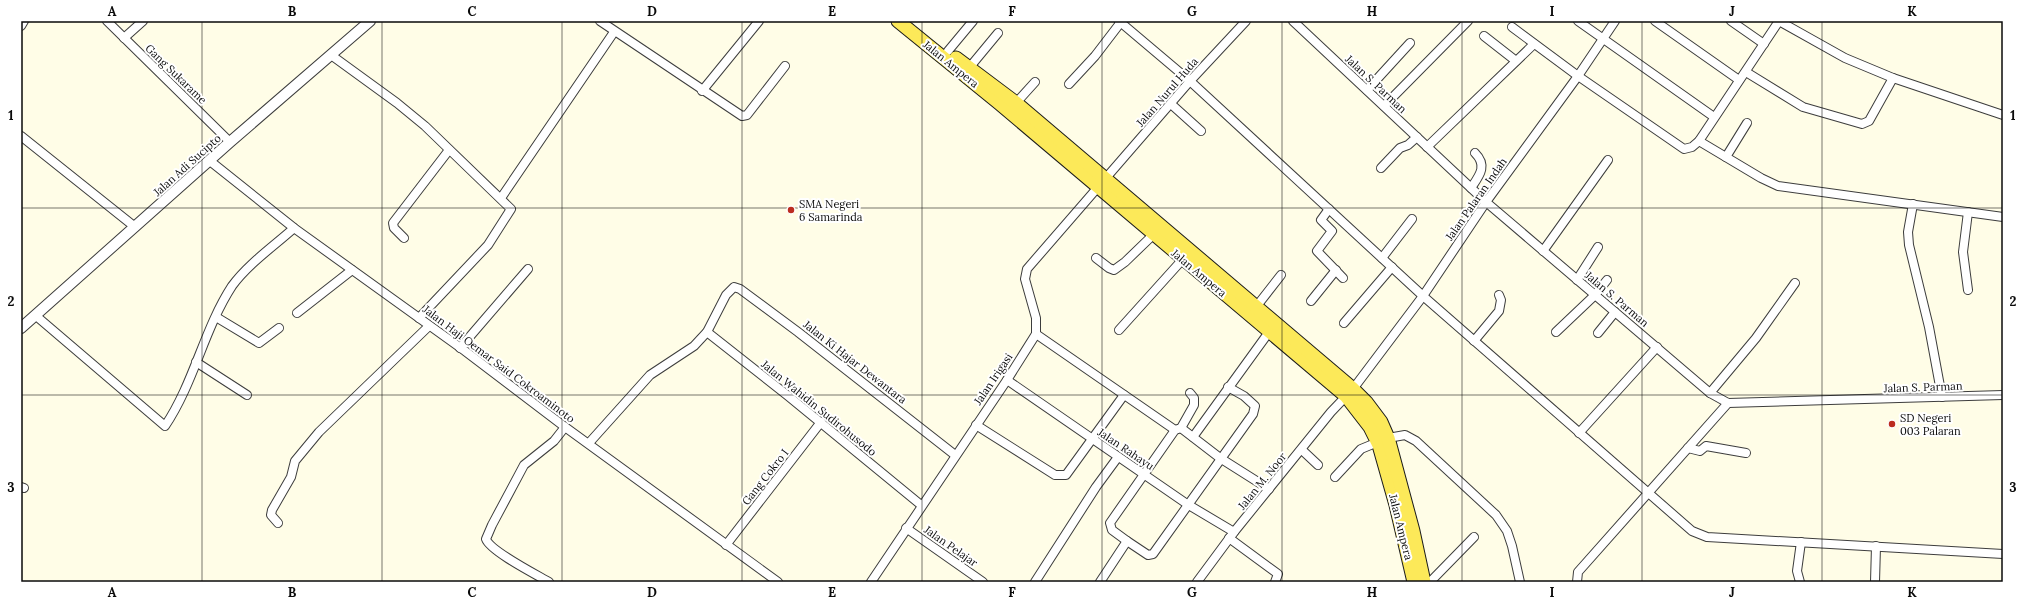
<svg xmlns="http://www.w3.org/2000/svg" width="2024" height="603" font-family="Lora,serif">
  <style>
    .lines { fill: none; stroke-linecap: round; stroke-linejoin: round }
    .minor-casing { stroke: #3d3d3d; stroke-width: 10 }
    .tertiary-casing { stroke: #3d3d3d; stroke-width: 12 }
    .primary-casing { stroke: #1b1b1b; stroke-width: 15 }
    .minor { stroke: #fff; stroke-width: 8 }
    .tertiary { stroke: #fff; stroke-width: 10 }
    .primary { stroke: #fce959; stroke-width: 13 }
    .grid { fill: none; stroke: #0a0a0a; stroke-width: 1; stroke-opacity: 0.55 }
    .poi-dot { fill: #bc2c20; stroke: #fff; stroke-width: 1.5 }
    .labels { text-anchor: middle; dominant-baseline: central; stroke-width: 4; stroke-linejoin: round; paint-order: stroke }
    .street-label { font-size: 11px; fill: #0a0a0a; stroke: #fff }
    .poi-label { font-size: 11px; fill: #0a0a0a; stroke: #fff; text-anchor: start }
    .neatline { fill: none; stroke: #0a0a0a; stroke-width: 1.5 }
    .grid-label { font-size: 13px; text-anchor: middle; font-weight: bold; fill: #0a0a0a }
  </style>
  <rect width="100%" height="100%" fill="#fffde7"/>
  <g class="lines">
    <defs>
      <g id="minor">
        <path d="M 107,21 L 230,142"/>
        <path d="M 600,21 L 742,116 L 747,115 L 785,66"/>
        <path d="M 1119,21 L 1190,81 L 1423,296 L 1692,531 L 1707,537 L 2003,554"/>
        <path d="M 1293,21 L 1486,202 L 1710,393 L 1728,403 L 2003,395"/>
        <path d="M 1578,21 L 1714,117"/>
        <path d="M 1655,21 L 1739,80"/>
        <path d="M 1731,21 L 1764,44"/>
        <path d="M 1779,21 L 1845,58 L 1893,78 L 2003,115"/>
        <path d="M 21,26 L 24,21"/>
        <path d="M 1512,27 L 1578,76 L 1684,149 L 1692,147 L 1699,141 L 1779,21"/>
        <path d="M 1484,36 L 1516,61"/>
        <path d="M 124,38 L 143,21"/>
        <path d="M 948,51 L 973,21"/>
        <path d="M 331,55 L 397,103 L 425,126 L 511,209 L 488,245 L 419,318"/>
        <path d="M 969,68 L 998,33"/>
        <path d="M 1746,72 L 1803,107 L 1862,124 L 1869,121 L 1893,78"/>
        <path d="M 1069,84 L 1095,56 L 1121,22"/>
        <path d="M 1367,90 L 1410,43"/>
        <path d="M 702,91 L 759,21"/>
        <path d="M 1016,103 L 1035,82"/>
        <path d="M 1171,104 L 1201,131"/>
        <path d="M 1384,106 L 1468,21"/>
        <path d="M 21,136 L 135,227"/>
        <path d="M 1699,141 L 1761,178 L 1778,186 L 2003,217"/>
        <path d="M 1427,147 L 1534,44"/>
        <path d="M 1726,157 L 1747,123"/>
        <path d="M 210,161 L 294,228 L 465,351 L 565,427 L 778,582"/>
        <path d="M 1381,168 L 1400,148 L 1408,145 L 1417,137"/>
        <path d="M 1471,188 C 1479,176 1488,166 1475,153"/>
        <path d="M 501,198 L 614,32"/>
        <path d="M 1913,204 L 1908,232 L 1909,245 L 1929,327 L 1942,397"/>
        <path d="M 1329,209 L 1321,220 L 1332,231 L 1317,251 L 1343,278"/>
        <path d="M 404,238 L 394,228 L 393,223 L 449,150"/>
        <path d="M 1543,251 L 1608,160"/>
        <path d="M 1096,258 L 1109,268 L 1114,270 L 1125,262 L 1154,234"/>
        <path d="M 1382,258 L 1412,219"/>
        <path d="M 1577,280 L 1598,247"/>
        <path d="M 1968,290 L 1963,252 L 1968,212"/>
        <path d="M 1311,301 L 1336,270"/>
        <path d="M 1256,307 L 1281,275"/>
        <path d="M 297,313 L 352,270"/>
        <path d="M 35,315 L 165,426 C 194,383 204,329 232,286 C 248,264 274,246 294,228"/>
        <path d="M 216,317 L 259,343 L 279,328"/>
        <path d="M 1344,323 L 1392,267"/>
        <path d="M 1119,330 L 1183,259"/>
        <path d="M 707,332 L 787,395 L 921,505"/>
        <path d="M 1556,332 L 1595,295 L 1607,280"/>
        <path d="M 1598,333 L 1615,312"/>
        <path d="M 1036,334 L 1175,430"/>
        <path d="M 1474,341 L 1499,311 L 1501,300 L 1499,295"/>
        <path d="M 460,348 L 528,269"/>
        <path d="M 196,362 L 247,395"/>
        <path d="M 1007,380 L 1187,504 L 1234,532"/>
        <path d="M 1710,393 L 1756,338 L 1795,283"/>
        <path d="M 976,425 L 1055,475 L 1066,475 L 1124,395"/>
        <path d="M 1181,428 L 1220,458 L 1269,489"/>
        <path d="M 1579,433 L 1657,347"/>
        <path d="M 1193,437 L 1269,332"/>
        <path d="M 1388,438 L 1405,435 L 1416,441 L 1496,515 L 1507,531 L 1512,546 L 1520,582"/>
        <path d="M 589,443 L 650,375 L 694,346 L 707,332 L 726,295 L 734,287 L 740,289 L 798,332 L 955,455"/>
        <path d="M 1688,448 L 1700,451 L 1706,446 L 1746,453"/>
        <path d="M 1302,450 L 1318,465"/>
        <path d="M 1335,477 L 1361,449 L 1378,442"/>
        <path d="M 21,487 L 24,488"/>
        <path d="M 278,523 L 271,515 L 272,510 L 291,477 L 295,461 L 319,432 L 429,326"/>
        <path d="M 906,528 L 983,582"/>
        <path d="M 1229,538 L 1278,574 L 1275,582"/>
        <path d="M 1127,541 L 1148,555 L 1153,554 L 1253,414 L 1255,406 L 1244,396 L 1228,387"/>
        <path d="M 726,545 L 821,422"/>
        <path d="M 549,582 C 537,575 490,551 486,539 L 492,525 L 524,465 L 554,441 L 565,427"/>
        <path d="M 871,582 L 1007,380 L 1036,334 L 1036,318 L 1025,279 L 1027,269 L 1190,81 L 1246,21"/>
        <path d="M 1035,582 L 1096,487 L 1118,457"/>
        <path d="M 1100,582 L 1127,541 L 1112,530 L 1110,523 L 1175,430 L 1181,428 L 1194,405 L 1194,398 L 1190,393"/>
        <path d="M 1197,582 L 1234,532 L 1331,412 L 1353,389 L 1423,296 L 1486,202 L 1578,76 L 1615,21"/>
        <path d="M 1430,582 L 1474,537"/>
        <path d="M 1577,582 L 1578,572 L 1728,403"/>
        <path d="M 1800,582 L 1797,571 L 1801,542"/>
        <path d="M 1875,582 L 1876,546"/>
      </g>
      <path id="tertiary" d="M 21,328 L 230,142 L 370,21"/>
      <g id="primary">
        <path d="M 898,21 L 999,103 L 1346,396 L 1370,427 L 1379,445 L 1396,505 L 1414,582"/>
        <path d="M 956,58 L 1016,103 L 1353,389 L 1366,402 L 1381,422 L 1388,438 L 1413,531 L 1424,582"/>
      </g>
    </defs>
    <use href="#minor" class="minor-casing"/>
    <use href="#tertiary" class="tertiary-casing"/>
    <use href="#primary" class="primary-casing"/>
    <use href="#minor" class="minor"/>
    <use href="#tertiary" class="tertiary"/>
    <use href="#primary" class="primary"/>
  </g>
  <path class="grid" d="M 202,21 L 202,582M 382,21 L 382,582M 562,21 L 562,582M 742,21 L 742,582M 922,21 L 922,582M 1102,21 L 1102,582M 1282,21 L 1282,582M 1462,21 L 1462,582M 1642,21 L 1642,582M 1822,21 L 1822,582M 21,208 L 2003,208M 21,395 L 2003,395"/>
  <g class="poi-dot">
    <circle cx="791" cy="210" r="4"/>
    <circle cx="1892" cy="424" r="4"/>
  </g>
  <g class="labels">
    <g class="street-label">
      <text transform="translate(951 64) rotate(39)">Jalan Ampera</text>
      <text transform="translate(176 74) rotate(44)">Gang Sukarame</text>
      <text transform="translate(1376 84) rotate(43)">Jalan S. Parman</text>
      <text transform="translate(1167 92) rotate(-49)">Jalan Nurul Huda</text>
      <text transform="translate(187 165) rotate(-42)">Jalan Adi Sucipto</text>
      <text transform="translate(1476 199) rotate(-55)">Jalan Palaran Indah</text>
      <text transform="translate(1199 273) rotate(40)">Jalan Ampera</text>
      <text transform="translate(1617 299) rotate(40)">Jalan S. Parman</text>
      <text transform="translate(855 362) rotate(38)">Jalan Ki Hajar Dewantara</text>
      <text transform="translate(499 364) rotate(37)">Jalan Haji Oemar Said Cokroaminoto</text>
      <text transform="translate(993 379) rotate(-56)">Jalan Irigasi</text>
      <text transform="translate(1923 387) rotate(-2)">Jalan S. Parman</text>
      <text transform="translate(819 408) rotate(39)">Jalan Wahidin Sudirohusodo</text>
      <text transform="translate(1126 449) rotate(34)">Jalan Rahayu</text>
      <text transform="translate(765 477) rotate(-52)">Gang Cokro I</text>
      <text transform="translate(1262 481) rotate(-51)">Jalan M. Noor</text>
      <text transform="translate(1401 527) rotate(76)">Jalan Ampera</text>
      <text transform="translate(951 546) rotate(35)">Jalan Pelajar</text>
    </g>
    <g class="poi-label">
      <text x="799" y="204">SMA Negeri<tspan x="799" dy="13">6 Samarinda</tspan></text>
      <text x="1900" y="418">SD Negeri<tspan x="1900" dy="13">003 Palaran</tspan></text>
    </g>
  </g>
  <rect width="2024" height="603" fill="none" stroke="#ffffff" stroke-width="44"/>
  <rect x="22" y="22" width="1980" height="559" class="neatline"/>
  <g class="grid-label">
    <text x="112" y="16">A</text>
    <text x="292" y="16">B</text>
    <text x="472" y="16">C</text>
    <text x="652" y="16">D</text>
    <text x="832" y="16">E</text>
    <text x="1012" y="16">F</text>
    <text x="1192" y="16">G</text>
    <text x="1372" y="16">H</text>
    <text x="1552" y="16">I</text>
    <text x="1732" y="16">J</text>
    <text x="1912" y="16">K</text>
    <text x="11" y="120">1</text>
    <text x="2013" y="120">1</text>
    <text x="11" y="306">2</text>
    <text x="2013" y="306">2</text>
    <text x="11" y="492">3</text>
    <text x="2013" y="492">3</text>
    <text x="112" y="597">A</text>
    <text x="292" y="597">B</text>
    <text x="472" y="597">C</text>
    <text x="652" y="597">D</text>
    <text x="832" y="597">E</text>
    <text x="1012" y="597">F</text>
    <text x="1192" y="597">G</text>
    <text x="1372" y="597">H</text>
    <text x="1552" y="597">I</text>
    <text x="1732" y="597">J</text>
    <text x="1912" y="597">K</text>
  </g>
</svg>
